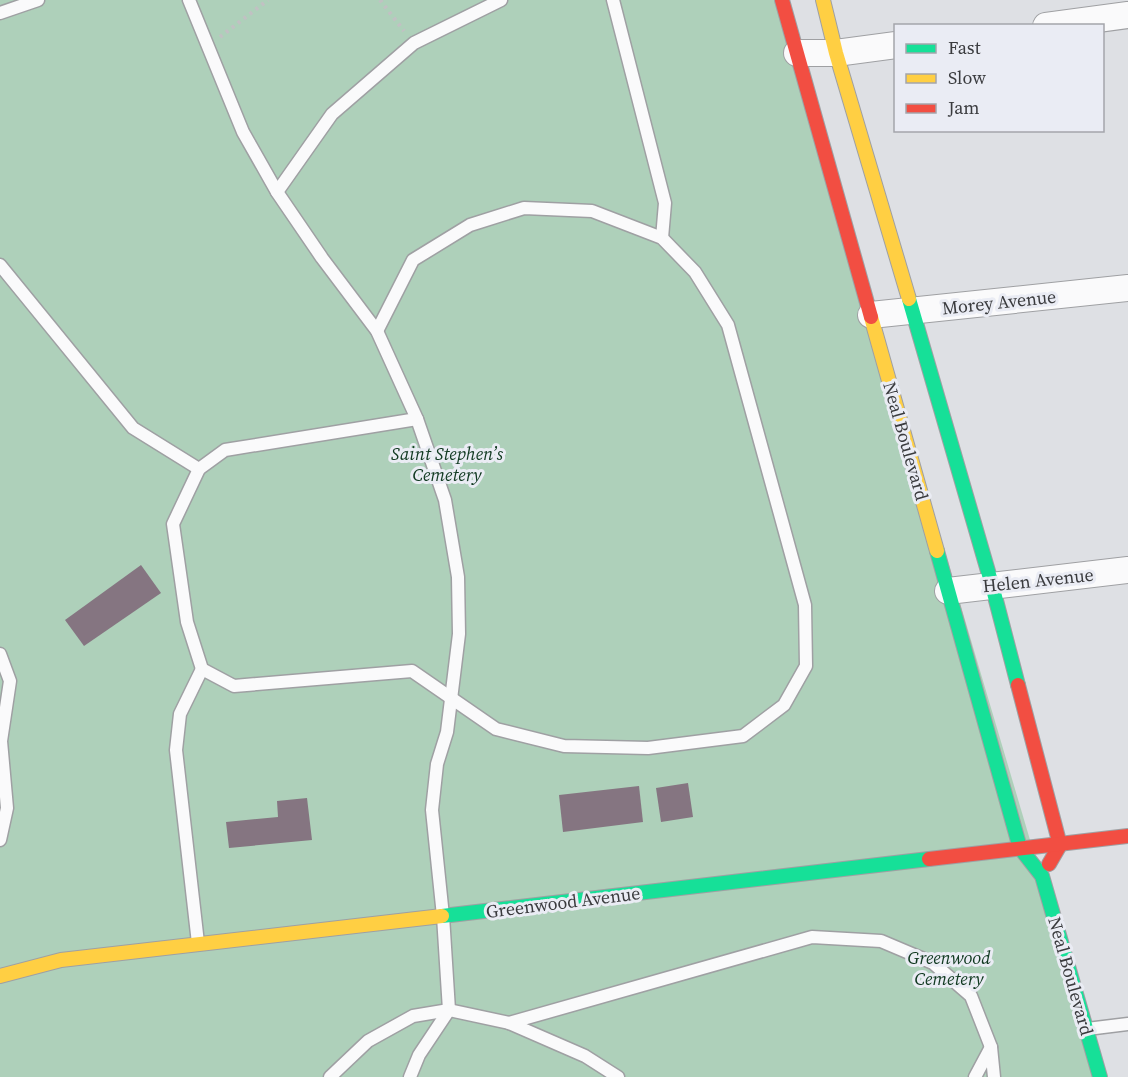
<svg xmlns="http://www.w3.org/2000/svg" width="1128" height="1077" font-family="'Source Serif 4',serif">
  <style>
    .green { fill: #aed0ba }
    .building { fill: #857581 }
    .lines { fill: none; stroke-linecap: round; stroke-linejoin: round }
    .lane-casing { stroke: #9fa0a3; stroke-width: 15 }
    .street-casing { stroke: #9fa0a3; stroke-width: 28 }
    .fast-casing { stroke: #9fa0a3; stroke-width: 16 }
    .slow-casing { stroke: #9fa0a3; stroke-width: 16 }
    .jam-casing { stroke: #9fa0a3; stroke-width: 16 }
    .path { stroke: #c1c1c3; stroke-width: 4; stroke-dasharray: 3 4.5; stroke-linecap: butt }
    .lane { stroke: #fafafb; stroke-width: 12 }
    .street { stroke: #fafafb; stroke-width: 26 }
    .fast { stroke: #16e098; stroke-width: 14 }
    .slow { stroke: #ffcf43; stroke-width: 14 }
    .jam { stroke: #f24e42; stroke-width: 14 }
    .labels { text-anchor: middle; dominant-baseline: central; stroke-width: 6; stroke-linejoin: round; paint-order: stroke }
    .street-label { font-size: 18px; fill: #3a3b3e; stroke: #eaecf4 }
    .park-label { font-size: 18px; font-style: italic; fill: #103920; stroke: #eaecf4 }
  </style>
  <rect width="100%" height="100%" fill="#dee0e4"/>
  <path class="green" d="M 0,0 L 782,0 L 1100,1077 L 0,1077 Z"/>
  <g class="building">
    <path d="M 141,565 L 161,593 L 84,646 L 65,620 Z"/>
    <path d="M 688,783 L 693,817 L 661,822 L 656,788 Z"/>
    <path d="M 639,786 L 643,822 L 563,832 L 559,795 Z"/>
    <path d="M 307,798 L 312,840 L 229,848 L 226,822 L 278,817 L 277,801 Z"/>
  </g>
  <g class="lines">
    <defs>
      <g id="lane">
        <path d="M 189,0 L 243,132 L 277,192 L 322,258 L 377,331 L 417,419 L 445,500 L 458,577 L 459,634 L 447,732 L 437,764 L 432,810 L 443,916 L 449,1010 L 419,1055 L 410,1077"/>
        <path d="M 613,0 L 665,203 L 662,238"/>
        <path d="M 0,13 L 38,0"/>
        <path d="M 277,192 L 332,114 L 414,43 L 501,0"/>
        <path d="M 0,265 L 133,428 L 199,469"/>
        <path d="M 377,331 L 413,260 L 470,225 L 524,208 L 592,211 L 662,238 L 695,272 L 728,325 L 805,605 L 806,666 L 784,705 L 743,736 L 648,748 L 564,746 L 496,729 L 412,671 L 234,686 L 202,669 L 187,622 L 173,524 L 199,469 L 225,450 L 417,419"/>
        <path d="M 0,654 L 10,681 L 1,741 L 7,808 L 0,840"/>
        <path d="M 198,943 L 176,750 L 180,714 L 202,669"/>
        <path d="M 509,1023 L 812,937 L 881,941 L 933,963 L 971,996 L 991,1047"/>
        <path d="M 1087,1029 L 1128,1024"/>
        <path d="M 330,1077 L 368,1041 L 413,1016 L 449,1010 L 509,1023 L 585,1056 L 618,1077"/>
        <path d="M 975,1077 L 991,1047 L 994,1077"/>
      </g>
      <g id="street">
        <path d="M 1046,26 L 1128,15"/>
        <path d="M 797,53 L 836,53 L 896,45"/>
        <path d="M 871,315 L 1128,288"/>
        <path d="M 948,591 L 1128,570"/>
      </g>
      <g id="fast">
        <path d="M 909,299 L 992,585 L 1018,685"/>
        <path d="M 937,551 L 1020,848 L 1042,876 L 1100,1077"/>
        <path d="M 442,916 L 929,859"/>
      </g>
      <g id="slow">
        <path d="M 823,0 L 836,53 L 909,299"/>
        <path d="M 871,317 L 937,551"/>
        <path d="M 0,976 L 61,960 L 442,916"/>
      </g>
      <g id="jam">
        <path d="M 782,0 L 871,317"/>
        <path d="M 1018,685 L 1060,845 L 1049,864"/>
        <path d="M 929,859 L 1128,836"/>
      </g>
    </defs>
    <use href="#lane" class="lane-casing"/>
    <use href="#street" class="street-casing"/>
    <use href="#fast" class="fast-casing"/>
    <use href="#slow" class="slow-casing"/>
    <use href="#jam" class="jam-casing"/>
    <g class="path">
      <path d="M 380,0 L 404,31"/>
      <path d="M 220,37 L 268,0"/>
    </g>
    <use href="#lane" class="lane"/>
    <use href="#street" class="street"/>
    <use href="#fast" class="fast"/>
    <use href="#slow" class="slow"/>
    <use href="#jam" class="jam"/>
  </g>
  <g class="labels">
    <g class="street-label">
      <text transform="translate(999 302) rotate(-6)">Morey Avenue</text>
      <text transform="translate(906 441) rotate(74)">Neal Boulevard</text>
      <text transform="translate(1038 580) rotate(-6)">Helen Avenue</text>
      <text transform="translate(563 902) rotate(-7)">Greenwood Avenue</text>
      <text transform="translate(1071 976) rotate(74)">Neal Boulevard</text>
    </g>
    <g class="park-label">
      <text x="447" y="453">Saint Stephen’s<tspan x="447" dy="21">Cemetery</tspan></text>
      <text x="949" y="957">Greenwood<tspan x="949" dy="21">Cemetery</tspan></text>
    </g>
  </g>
  <rect x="894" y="24" width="210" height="108" fill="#eaecf4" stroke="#a4a5ab" stroke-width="1.5"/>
  <rect x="906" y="44" width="30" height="9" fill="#16e098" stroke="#a4a5ab" stroke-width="1.5"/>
  <text x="948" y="54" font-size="18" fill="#3a3b3e">Fast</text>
  <rect x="906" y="74" width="30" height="9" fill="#ffcf43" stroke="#a4a5ab" stroke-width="1.5"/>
  <text x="948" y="84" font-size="18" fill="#3a3b3e">Slow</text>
  <rect x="906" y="104" width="30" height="9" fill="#f24e42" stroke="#a4a5ab" stroke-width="1.5"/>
  <text x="948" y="114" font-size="18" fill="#3a3b3e">Jam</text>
</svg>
